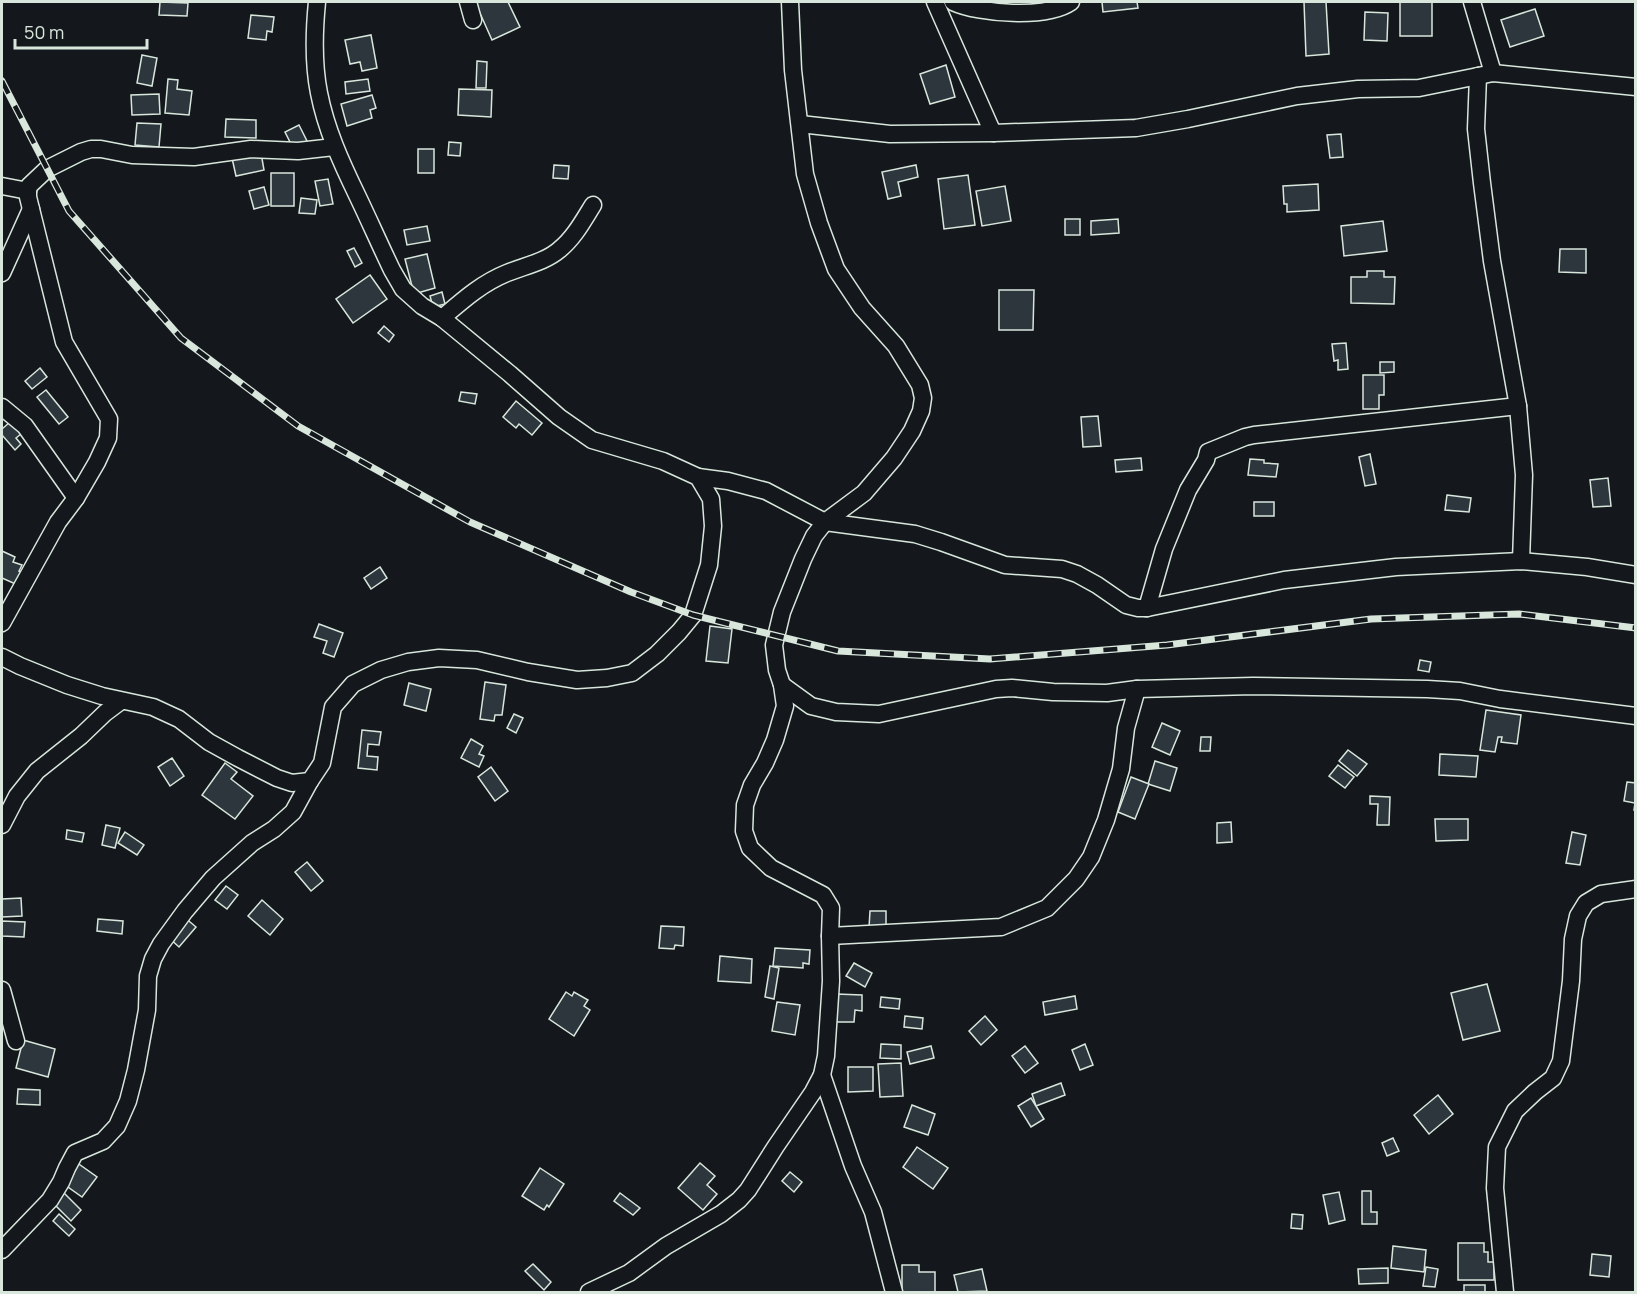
<svg xmlns="http://www.w3.org/2000/svg" width="1637" height="1294" font-family="Manrope,sans-serif">
  <style>
    .building { fill: #2c363c; stroke: #d8e6dc; stroke-width: 1.5 }
    .lines { fill: none; stroke-linecap: round; stroke-linejoin: round }
    .minor-casing { stroke: #d8e6dc; stroke-width: 19 }
    .minor { stroke: #14181c; stroke-width: 16 }
    .rail-casing { stroke: #d8e6dc; stroke-width: 7 }
    .rail { stroke: #14181c; stroke-width: 4.5; stroke-dasharray: 14; stroke-linecap: butt }
  </style>
  <rect width="100%" height="100%" fill="#14181c"/>
  <g class="building">
    <path d="M 160,2 L 188,3 L 187,16 L 159,15 Z"/>
    <path d="M 475,2 L 508,2 L 520,27 L 492,40 Z"/>
    <path d="M 1102,2 L 1137,2 L 1138,8 L 1103,12 Z"/>
    <path d="M 1304,2 L 1326,2 L 1329,54 L 1306,56 Z"/>
    <rect x="1400" y="2" width="32" height="34"/>
    <path d="M 1535,9 L 1544,36 L 1510,47 L 1501,20 Z"/>
    <path d="M 1365,12 L 1388,13 L 1387,41 L 1364,40 Z"/>
    <path d="M 251,15 L 274,17 L 272,32 L 267,31 L 266,40 L 248,38 Z"/>
    <path d="M 371,35 L 377,68 L 362,71 L 360,62 L 350,64 L 345,40 Z"/>
    <path d="M 142,55 L 157,58 L 152,86 L 137,83 Z"/>
    <path d="M 477,61 L 487,62 L 486,88 L 476,88 Z"/>
    <path d="M 946,65 L 955,97 L 930,104 L 920,74 Z"/>
    <path d="M 168,79 L 178,80 L 177,89 L 192,91 L 189,115 L 165,113 Z"/>
    <path d="M 368,79 L 370,91 L 346,94 L 345,82 Z"/>
    <path d="M 459,89 L 492,90 L 491,117 L 458,115 Z"/>
    <path d="M 159,94 L 160,114 L 132,115 L 131,95 Z"/>
    <path d="M 372,95 L 376,108 L 370,110 L 372,118 L 347,126 L 341,104 Z"/>
    <path d="M 226,119 L 256,120 L 256,138 L 225,137 Z"/>
    <path d="M 137,123 L 161,124 L 159,147 L 135,145 Z"/>
    <path d="M 299,125 L 307,141 L 293,148 L 285,132 Z"/>
    <path d="M 1341,134 L 1343,157 L 1330,158 L 1327,135 Z"/>
    <path d="M 449,142 L 461,143 L 460,156 L 448,155 Z"/>
    <rect x="418" y="149" width="16" height="24"/>
    <path d="M 261,153 L 264,170 L 236,176 L 232,158 Z"/>
    <path d="M 554,165 L 569,166 L 568,179 L 553,178 Z"/>
    <path d="M 916,165 L 918,177 L 898,182 L 901,196 L 888,199 L 882,172 Z"/>
    <rect x="271" y="173" width="23" height="33"/>
    <path d="M 968,175 L 975,225 L 944,229 L 938,179 Z"/>
    <path d="M 328,179 L 333,204 L 320,206 L 315,181 Z"/>
    <path d="M 1318,184 L 1319,210 L 1287,212 L 1287,204 L 1284,204 L 1283,186 Z"/>
    <path d="M 1005,186 L 1011,221 L 982,226 L 976,191 Z"/>
    <path d="M 264,187 L 269,205 L 254,209 L 249,191 Z"/>
    <path d="M 301,198 L 317,200 L 315,214 L 299,213 Z"/>
    <rect x="1065" y="219" width="15" height="16"/>
    <path d="M 1118,219 L 1119,233 L 1091,235 L 1091,221 Z"/>
    <path d="M 1383,221 L 1387,251 L 1344,256 L 1341,226 Z"/>
    <path d="M 427,226 L 430,241 L 407,245 L 404,230 Z"/>
    <path d="M 354,248 L 362,263 L 355,267 L 347,251 Z"/>
    <path d="M 1560,249 L 1586,249 L 1586,273 L 1559,272 Z"/>
    <path d="M 427,254 L 435,288 L 414,294 L 405,259 Z"/>
    <path d="M 1367,271 L 1384,271 L 1384,277 L 1395,277 L 1394,304 L 1351,303 L 1351,277 L 1367,277 Z"/>
    <path d="M 370,275 L 387,299 L 353,323 L 336,299 Z"/>
    <path d="M 999,290 L 1034,290 L 1033,330 L 999,330 Z"/>
    <path d="M 442,292 L 445,304 L 433,307 L 430,296 Z"/>
    <path d="M 384,326 L 394,335 L 389,342 L 378,333 Z"/>
    <path d="M 1346,343 L 1348,369 L 1338,370 L 1338,360 L 1334,361 L 1332,344 Z"/>
    <path d="M 1380,362 L 1394,362 L 1394,372 L 1380,373 Z"/>
    <path d="M 40,368 L 47,377 L 32,389 L 25,381 Z"/>
    <path d="M 1363,375 L 1384,375 L 1384,395 L 1379,395 L 1379,409 L 1363,409 Z"/>
    <path d="M 46,390 L 68,417 L 59,424 L 37,397 Z"/>
    <path d="M 461,392 L 477,394 L 475,404 L 459,401 Z"/>
    <path d="M 516,401 L 542,423 L 532,435 L 519,424 L 516,428 L 503,417 Z"/>
    <path d="M 1098,416 L 1101,446 L 1083,447 L 1081,417 Z"/>
    <path d="M 10,422 L 21,434 L 16,438 L 21,444 L 15,450 L 2,435 L 2,429 Z"/>
    <path d="M 1370,454 L 1376,484 L 1365,486 L 1359,457 Z"/>
    <path d="M 1141,458 L 1142,470 L 1116,472 L 1115,460 Z"/>
    <path d="M 1250,459 L 1264,460 L 1264,463 L 1278,464 L 1276,477 L 1248,475 Z"/>
    <path d="M 1608,478 L 1611,506 L 1593,507 L 1590,480 Z"/>
    <path d="M 1447,495 L 1471,498 L 1469,512 L 1445,510 Z"/>
    <rect x="1254" y="502" width="20" height="14"/>
    <path d="M 2,551 L 15,557 L 13,562 L 22,565 L 19,571 L 26,574 L 20,586 L 2,578 Z"/>
    <path d="M 380,567 L 387,578 L 371,589 L 364,578 Z"/>
    <path d="M 319,624 L 343,633 L 334,657 L 323,653 L 327,641 L 314,637 Z"/>
    <path d="M 710,626 L 732,629 L 728,663 L 706,661 Z"/>
    <path d="M 1420,660 L 1431,662 L 1429,672 L 1418,670 Z"/>
    <path d="M 485,682 L 506,685 L 502,715 L 495,715 L 494,721 L 480,719 Z"/>
    <path d="M 409,683 L 431,689 L 426,711 L 404,705 Z"/>
    <path d="M 1486,710 L 1521,715 L 1517,744 L 1501,742 L 1502,737 L 1498,737 L 1495,752 L 1480,750 Z"/>
    <path d="M 514,714 L 523,718 L 516,733 L 507,728 Z"/>
    <path d="M 1162,723 L 1180,731 L 1170,755 L 1152,747 Z"/>
    <path d="M 362,730 L 381,732 L 379,745 L 368,744 L 367,756 L 378,757 L 377,770 L 358,768 Z"/>
    <path d="M 1201,737 L 1211,737 L 1210,751 L 1200,751 Z"/>
    <path d="M 471,739 L 483,746 L 479,754 L 484,756 L 479,767 L 461,758 Z"/>
    <path d="M 1348,750 L 1367,764 L 1357,776 L 1339,761 Z"/>
    <path d="M 1440,754 L 1478,756 L 1476,777 L 1439,775 Z"/>
    <path d="M 172,758 L 184,776 L 170,786 L 158,767 Z"/>
    <path d="M 1155,761 L 1177,768 L 1170,791 L 1148,784 Z"/>
    <path d="M 225,763 L 237,772 L 231,779 L 253,796 L 235,819 L 202,795 Z"/>
    <path d="M 1338,765 L 1354,777 L 1345,788 L 1329,776 Z"/>
    <path d="M 491,767 L 508,791 L 495,801 L 478,777 Z"/>
    <path d="M 1131,777 L 1149,784 L 1135,819 L 1118,812 Z"/>
    <path d="M 1627,782 L 1636,783 L 1636,810 L 1634,810 L 1635,803 L 1624,801 Z"/>
    <path d="M 1370,796 L 1390,797 L 1389,825 L 1377,825 L 1378,804 L 1370,804 Z"/>
    <path d="M 1435,819 L 1468,819 L 1468,840 L 1436,841 Z"/>
    <path d="M 1231,822 L 1232,842 L 1217,843 L 1217,823 Z"/>
    <path d="M 106,825 L 120,828 L 115,848 L 102,845 Z"/>
    <path d="M 67,830 L 84,833 L 82,842 L 66,839 Z"/>
    <path d="M 125,832 L 144,845 L 137,855 L 118,843 Z"/>
    <path d="M 1572,832 L 1586,835 L 1580,865 L 1566,863 Z"/>
    <path d="M 307,862 L 323,881 L 311,891 L 295,872 Z"/>
    <path d="M 226,886 L 238,895 L 227,909 L 215,900 Z"/>
    <path d="M 21,898 L 22,916 L 2,917 L 2,899 Z"/>
    <path d="M 262,900 L 283,919 L 270,935 L 248,916 Z"/>
    <path d="M 870,911 L 886,911 L 886,929 L 869,928 Z"/>
    <path d="M 183,916 L 196,927 L 179,947 L 167,936 Z"/>
    <path d="M 98,919 L 123,921 L 122,934 L 97,931 Z"/>
    <path d="M 2,921 L 25,922 L 24,937 L 2,936 Z"/>
    <path d="M 661,926 L 684,927 L 683,946 L 675,945 L 674,949 L 659,948 Z"/>
    <path d="M 775,948 L 810,950 L 809,964 L 803,963 L 803,968 L 773,966 Z"/>
    <path d="M 720,956 L 752,959 L 751,983 L 718,981 Z"/>
    <path d="M 854,963 L 872,973 L 865,987 L 846,976 Z"/>
    <path d="M 770,966 L 779,968 L 774,999 L 765,997 Z"/>
    <path d="M 1487,984 L 1500,1031 L 1463,1040 L 1451,993 Z"/>
    <path d="M 566,992 L 572,996 L 574,992 L 588,1000 L 584,1006 L 590,1010 L 574,1036 L 549,1019 Z"/>
    <path d="M 836,994 L 862,995 L 862,1011 L 855,1010 L 854,1022 L 835,1022 Z"/>
    <path d="M 1075,996 L 1077,1009 L 1045,1015 L 1043,1002 Z"/>
    <path d="M 881,997 L 900,999 L 899,1009 L 880,1007 Z"/>
    <path d="M 777,1002 L 800,1005 L 795,1035 L 772,1031 Z"/>
    <path d="M 905,1016 L 923,1018 L 922,1029 L 904,1027 Z"/>
    <path d="M 985,1016 L 997,1030 L 981,1045 L 969,1031 Z"/>
    <path d="M 23,1040 L 55,1049 L 48,1077 L 16,1068 Z"/>
    <path d="M 881,1044 L 901,1045 L 901,1059 L 880,1058 Z"/>
    <path d="M 1085,1044 L 1093,1065 L 1080,1070 L 1072,1050 Z"/>
    <path d="M 931,1046 L 934,1058 L 910,1064 L 907,1052 Z"/>
    <path d="M 1025,1046 L 1038,1063 L 1025,1073 L 1012,1056 Z"/>
    <path d="M 901,1063 L 903,1096 L 880,1097 L 878,1064 Z"/>
    <path d="M 848,1067 L 873,1067 L 873,1091 L 848,1092 Z"/>
    <path d="M 1061,1083 L 1065,1095 L 1036,1106 L 1032,1094 Z"/>
    <path d="M 18,1089 L 40,1090 L 40,1105 L 17,1104 Z"/>
    <path d="M 1438,1095 L 1453,1114 L 1429,1134 L 1414,1115 Z"/>
    <path d="M 1031,1098 L 1044,1119 L 1031,1127 L 1018,1106 Z"/>
    <path d="M 912,1105 L 935,1114 L 928,1135 L 904,1127 Z"/>
    <path d="M 1393,1138 L 1399,1151 L 1387,1156 L 1382,1143 Z"/>
    <path d="M 917,1147 L 948,1168 L 933,1189 L 903,1167 Z"/>
    <path d="M 76,1162 L 97,1177 L 82,1197 L 61,1182 Z"/>
    <path d="M 700,1163 L 715,1176 L 707,1185 L 717,1194 L 703,1210 L 678,1188 Z"/>
    <path d="M 540,1168 L 564,1184 L 549,1207 L 547,1205 L 544,1210 L 522,1196 Z"/>
    <path d="M 790,1172 L 802,1182 L 794,1192 L 782,1181 Z"/>
    <path d="M 60,1189 L 81,1210 L 71,1221 L 50,1200 Z"/>
    <path d="M 1362,1191 L 1371,1191 L 1371,1212 L 1377,1212 L 1377,1224 L 1362,1224 Z"/>
    <path d="M 1339,1192 L 1345,1220 L 1329,1224 L 1323,1195 Z"/>
    <path d="M 620,1193 L 640,1208 L 633,1215 L 614,1201 Z"/>
    <path d="M 59,1214 L 75,1229 L 69,1236 L 53,1221 Z"/>
    <path d="M 1292,1214 L 1303,1215 L 1302,1229 L 1291,1228 Z"/>
    <path d="M 1458,1243 L 1484,1243 L 1484,1252 L 1488,1252 L 1488,1262 L 1494,1262 L 1494,1280 L 1458,1280 Z"/>
    <path d="M 1393,1246 L 1426,1250 L 1424,1272 L 1391,1268 Z"/>
    <path d="M 1592,1254 L 1611,1256 L 1609,1277 L 1590,1275 Z"/>
    <path d="M 533,1264 L 551,1282 L 544,1290 L 525,1271 Z"/>
    <path d="M 902,1265 L 919,1265 L 919,1272 L 935,1272 L 935,1292 L 902,1292 Z"/>
    <path d="M 1426,1267 L 1438,1269 L 1435,1287 L 1423,1286 Z"/>
    <path d="M 1388,1268 L 1388,1283 L 1359,1284 L 1358,1269 Z"/>
    <path d="M 982,1269 L 987,1291 L 958,1292 L 954,1275 Z"/>
    <rect x="1464" y="1285" width="21" height="7"/>
  </g>
  <g class="lines">
    <defs>
      <g id="minor">
        <path d="M 468,2 L 473,20"/>
        <path d="M 935,2 L 993,133"/>
        <path d="M 953,2 C 979,14 1047,19 1071,2"/>
        <path d="M 1472,2 L 1493,73"/>
        <path d="M 1478,76 L 1476,129 L 1482,183 L 1492,261 L 1518,406 L 1524,475 L 1521,561"/>
        <path d="M 800,124 L 890,134 L 993,133 L 1136,128 L 1188,119 L 1297,96 L 1358,89 L 1419,88 L 1493,73 L 1636,87"/>
        <path d="M 2,186 L 28,191"/>
        <path d="M 2,273 L 31,209"/>
        <path d="M 442,318 C 463,300 482,283 507,273 C 524,266 545,262 559,250 C 574,238 583,221 593,205"/>
        <path d="M 2,407 L 25,426 L 76,498"/>
        <path d="M 698,477 L 728,481 L 766,491 L 825,522 L 915,534 L 941,542 L 1005,565 L 1062,569 L 1077,574 L 1097,585 L 1126,605 L 1138,608 L 1147,608 L 1284,580 L 1396,567 L 1521,561 L 1587,567 L 1636,575"/>
        <path d="M 1147,608 L 1164,549 L 1188,490 L 1206,460 L 1208,452 L 1245,437 L 1254,435 L 1518,406"/>
        <path d="M 2,623 L 58,522 L 76,498 L 97,462 L 108,438 L 109,419 L 64,342 L 28,197 L 28,191 L 29,186 L 47,169 L 81,152 L 91,149 L 101,149 L 132,155 L 194,157 L 251,149 L 298,151 L 334,147"/>
        <path d="M 2,657 L 20,666 L 67,685 L 102,696 L 153,707 L 179,719 L 209,742 L 238,758 L 277,778 L 292,783 L 310,781 L 322,763 L 333,707 L 353,684 L 381,670 L 408,662 L 439,658 L 477,660 L 528,672 L 577,680 L 607,678 L 632,673 L 657,654 L 679,632 L 693,615 L 709,565 L 713,526 L 711,499 L 698,477 L 663,461 L 592,440 L 559,417 L 510,374 L 442,318 L 422,306 L 403,289 L 392,270 C 380,245 369,220 357,195 C 341,162 326,129 319,93 C 313,63 314,32 317,2"/>
        <path d="M 782,685 L 811,706 L 836,712 L 879,714 L 996,689 L 1012,688 L 1053,692 L 1107,693 L 1137,689 L 1253,686 L 1427,689 L 1460,691 L 1500,699 L 1636,716"/>
        <path d="M 2,825 L 17,796 L 37,771 L 81,736 L 105,713 L 121,701"/>
        <path d="M 830,936 L 1001,927 L 1047,908 L 1076,879 L 1091,857 L 1106,820 L 1121,769 L 1126,728 L 1137,689"/>
        <path d="M 2,990 L 16,1041"/>
        <path d="M 822,1075 L 853,1166 L 873,1212 L 894,1292"/>
        <path d="M 2,1250 L 50,1200 L 61,1182 L 67,1168 L 75,1153 L 103,1141 L 117,1126 L 128,1101 L 136,1070 L 147,1010 L 148,976 L 153,959 L 161,944 L 185,911 L 213,878 L 252,843 L 274,829 L 293,812 L 310,781"/>
        <path d="M 589,1292 L 629,1273 L 666,1246 L 721,1214 L 739,1200 L 748,1190 L 776,1146 L 813,1092 L 822,1075 L 826,1056 L 831,981 L 830,936 L 831,908 L 823,895 L 771,868 L 750,848 L 744,831 L 745,805 L 752,785 L 765,763 L 775,740 L 785,706 L 782,685 L 777,670 L 774,645 L 782,612 L 803,559 L 814,536 L 825,522 L 864,493 L 894,458 L 912,431 L 921,411 L 923,398 L 920,385 L 896,346 L 862,308 L 836,269 L 819,223 L 805,174 L 793,70 L 790,2"/>
        <path d="M 1505,1292 L 1495,1188 L 1497,1147 L 1515,1111 L 1535,1092 L 1553,1078 L 1561,1061 L 1571,981 L 1573,939 L 1578,916 L 1586,903 L 1601,894 L 1636,889"/>
      </g>
    </defs>
    <use href="#minor" class="minor-casing"/>
    <use href="#minor" class="minor"/>
    <defs>
      <path id="rail" d="M 2,81 L 69,211 L 181,338 L 298,426 L 470,522 L 631,592 L 693,615 L 838,651 L 990,659 L 1167,645 L 1371,619 L 1519,614 L 1636,628"/>
    </defs>
    <use href="#rail" class="rail-casing"/>
    <use href="#rail" class="rail"/>
  </g>
  <rect width="1637" height="1294" fill="none" stroke="#d8e6dc" stroke-width="6"/>
  <path d="M15 39v9h132v-9" fill="none" stroke="#d8e6dc" stroke-width="3"/>
  <text x="24" y="39" font-size="18" fill="#d8e6dc" stroke="#14181c" stroke-width="4.5" paint-order="stroke">50 m</text>
</svg>
